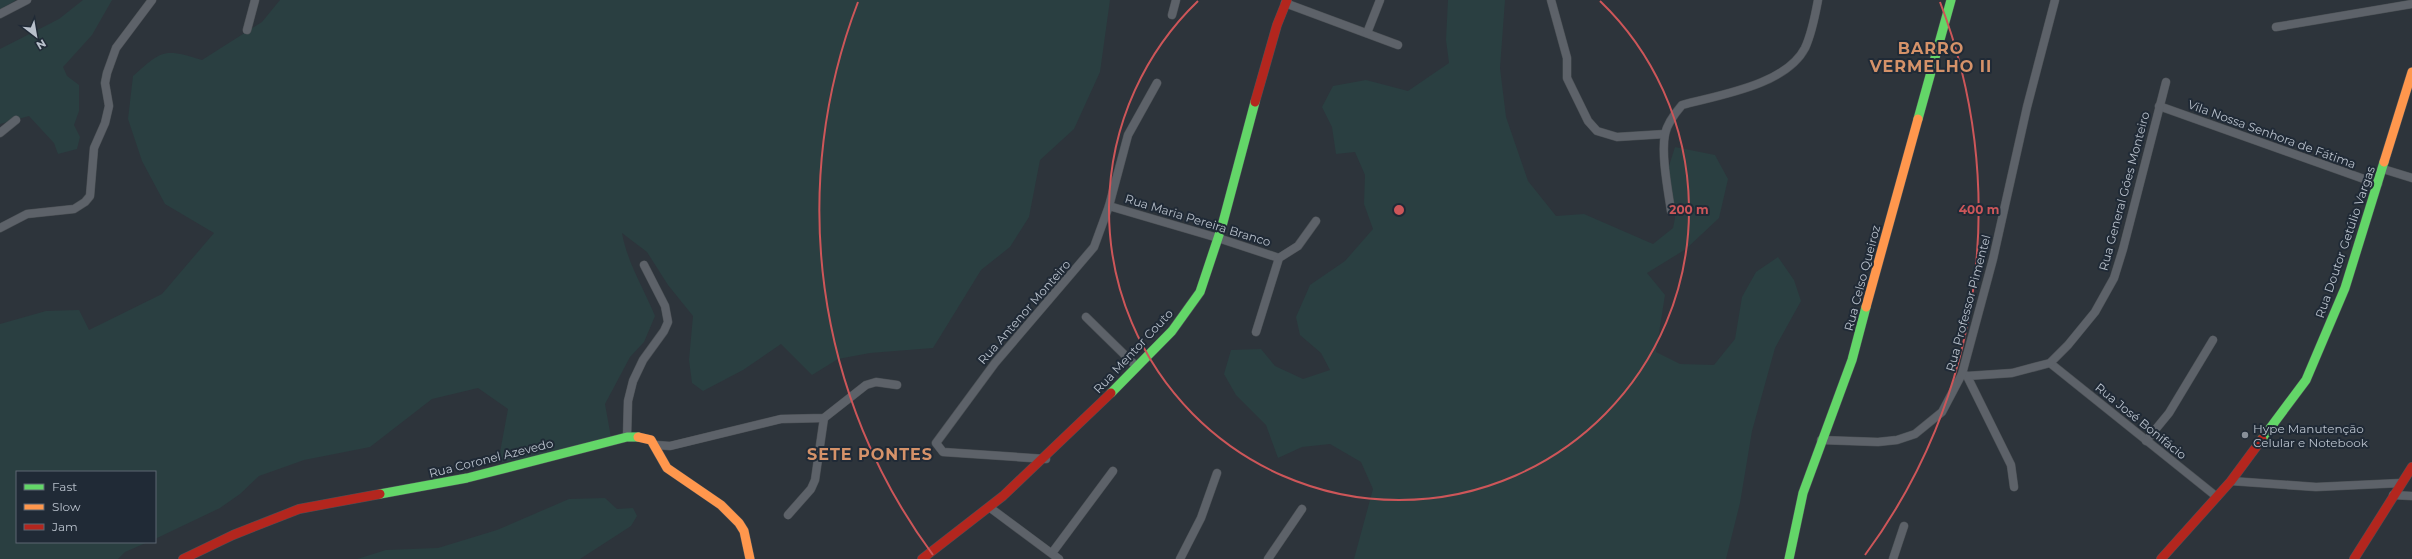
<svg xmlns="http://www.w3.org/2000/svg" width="2412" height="559" font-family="Montserrat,sans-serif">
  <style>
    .green { fill: #2a3f41 }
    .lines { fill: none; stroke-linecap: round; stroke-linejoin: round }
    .street-casing { stroke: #4b5055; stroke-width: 9 }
    .fast-casing { stroke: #4b5055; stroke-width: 10 }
    .slow-casing { stroke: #4b5055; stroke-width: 10 }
    .jam-casing { stroke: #4b5055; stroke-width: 10 }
    .street { stroke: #5d6269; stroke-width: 8 }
    .fast { stroke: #63d668; stroke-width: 9 }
    .slow { stroke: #ff974d; stroke-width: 9 }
    .jam { stroke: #b3261e; stroke-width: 9 }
    .ring { fill: none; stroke: #cd5659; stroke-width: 2 }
    .poi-dot { fill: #878f99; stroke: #202a36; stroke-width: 1.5 }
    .labels { text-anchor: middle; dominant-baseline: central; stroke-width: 4; stroke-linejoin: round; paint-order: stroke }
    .street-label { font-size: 12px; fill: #b8c0cb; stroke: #202a36 }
    .poi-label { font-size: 12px; fill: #b8c0cb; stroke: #202a36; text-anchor: start }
    .district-label { font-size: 16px; font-weight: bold; letter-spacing: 1px; fill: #d59269; stroke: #202a36 }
    .centre { fill: #cd5659; stroke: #202a36; stroke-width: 2 }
    .ring-label { font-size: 12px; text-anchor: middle; font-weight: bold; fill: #cd5659; stroke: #202a36; stroke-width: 4; stroke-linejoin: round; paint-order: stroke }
  </style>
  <rect width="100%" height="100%" fill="#2d343b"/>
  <g class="green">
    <path d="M 0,0 L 16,0 L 0,10 Z"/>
    <path d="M 83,0 L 112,0 L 92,35 L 63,67 L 67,76 L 79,85 L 79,111 L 74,125 L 80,137 L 77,149 L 58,154 L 54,143 L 29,116 L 0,124 L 0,49 L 59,19 Z"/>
    <path d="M 280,0 L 1110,0 L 1100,72 L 1074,129 L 1040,160 L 1029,217 L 1010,247 L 981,270 L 933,348 L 870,353 L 838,359 L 812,375 L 781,344 L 743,370 L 703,391 L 692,383 L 689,360 L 693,316 L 668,285 L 647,252 L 622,233 C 627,262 644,289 655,316 L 644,342 L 630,357 L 605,404 L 612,443 L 498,463 L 508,409 L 478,388 L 432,399 L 370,447 L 304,460 L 259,476 L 240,494 L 220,508 L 155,539 L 155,472 L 17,472 L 17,542 L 148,542 L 125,552 L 118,559 L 0,559 L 0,324 L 46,311 L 79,310 L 89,330 L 162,294 L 214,233 L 165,204 L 142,161 L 128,119 L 133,76 C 162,50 164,48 202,60 L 262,22 Z"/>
    <path d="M 1448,0 L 1505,0 L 1500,68 L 1506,117 L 1528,181 L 1556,216 L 1584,214 L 1653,244 L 1673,228 L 1675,218 L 1667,172 L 1675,147 L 1715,155 L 1728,179 L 1719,218 L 1686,249 L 1647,273 L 1665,295 L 1656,352 L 1680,364 L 1714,365 L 1735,339 L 1742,297 L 1756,272 L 1778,257 L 1794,280 L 1801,301 L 1775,348 L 1752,431 L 1740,503 L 1726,559 L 1354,559 L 1373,489 L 1361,462 L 1330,444 L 1302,447 L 1278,458 L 1266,425 L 1236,395 L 1224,374 L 1231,350 L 1261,349 L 1275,366 L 1303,379 L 1330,370 L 1321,353 L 1300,335 L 1296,317 L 1310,285 L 1345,261 L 1373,229 L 1364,204 L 1365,175 L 1355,152 L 1336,154 L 1332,127 L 1322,107 L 1333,86 L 1366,80 L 1408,91 L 1449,63 L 1446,40 Z"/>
    <path d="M 605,498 L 617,509 L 633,508 L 637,516 L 631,526 L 580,559 L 357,559 L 386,550 L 438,548 L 497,530 L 569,499 Z"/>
  </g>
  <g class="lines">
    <defs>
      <g id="street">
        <path d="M 1551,0 L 1567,58 L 1567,78 L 1588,121 L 1597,131 L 1617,137 L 1665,134"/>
        <path d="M 1285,3 L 1398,45"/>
        <path d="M 0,14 L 27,0"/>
        <path d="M 1172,15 L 1176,0"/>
        <path d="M 2276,27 L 2412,4"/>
        <path d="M 247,30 L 255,0"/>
        <path d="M 1367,33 L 1380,0"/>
        <path d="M 2159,106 L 2378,184"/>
        <path d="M 0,133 L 16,120"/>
        <path d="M 2383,169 L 2412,178"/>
        <path d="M 1109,206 L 1218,238 L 1279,258"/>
        <path d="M 1671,211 C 1668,190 1661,155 1665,134 C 1667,124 1676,112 1682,105 C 1719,95 1786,85 1805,48 C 1812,33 1815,16 1818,0"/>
        <path d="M 0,228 L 27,214 L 74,209 L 85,202 L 90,196 L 94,148 L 105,123 L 109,106 L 105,83 L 107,73 L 116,48 L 152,0"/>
        <path d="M 1086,317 L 1137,367"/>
        <path d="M 1256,332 L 1279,258 L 1298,246 L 1316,221"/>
        <path d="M 2050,363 L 2217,497"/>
        <path d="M 1962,374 L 1967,376 L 2012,373 L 2050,363 L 2068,345 L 2095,312 L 2114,278 L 2123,249 L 2166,82"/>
        <path d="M 1967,376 L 2011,465 L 2014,487"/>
        <path d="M 627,437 L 628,401 L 633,381 L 643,360 L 664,331 L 668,322 L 665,306 L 644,265"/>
        <path d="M 1821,440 L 1878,442 L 1897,440 L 1915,434 L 1942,412 L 1951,395 L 1962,374 L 1993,259 L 2027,107 L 2055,0"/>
        <path d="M 2146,441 L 2169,413 L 2213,340"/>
        <path d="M 656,445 L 670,446 L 781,419 L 824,418 L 866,385 L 876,382 L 897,385"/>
        <path d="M 1046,459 L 943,452 L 936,443 L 995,363 L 1094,247 L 1109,206 L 1128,135 L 1157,83"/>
        <path d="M 2231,481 L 2316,487 L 2401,483"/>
        <path d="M 2393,495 L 2412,496"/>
        <path d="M 989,507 L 1059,559"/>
        <path d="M 788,515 L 811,489 L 815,480 L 824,418"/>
        <path d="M 1052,553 L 1113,471"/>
        <path d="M 1180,559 L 1201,518 L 1217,473"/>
        <path d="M 1268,559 L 1302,509"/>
        <path d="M 1893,559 L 1904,526"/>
      </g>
      <g id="fast">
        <path d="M 1918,119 L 1951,0"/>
        <path d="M 1111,393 L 1172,331 L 1200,292 L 1222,226 L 1255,102"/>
        <path d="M 2262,439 L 2306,380 L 2345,288 L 2384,162"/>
        <path d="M 380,494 L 467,478 L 627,437 L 638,437"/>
        <path d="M 1789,559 L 1803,493 L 1852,360 L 1866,307"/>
      </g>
      <g id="slow">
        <path d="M 2384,162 L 2412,72"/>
        <path d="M 1866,307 L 1918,119"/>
        <path d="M 638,437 L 651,440 L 667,468 L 721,505 L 739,523 L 744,531 L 750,559"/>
      </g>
      <g id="jam">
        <path d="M 1255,102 L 1277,25 L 1287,0"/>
        <path d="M 183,559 L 233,535 L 299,509 L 380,494"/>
        <path d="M 922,559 L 1003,496 L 1111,393"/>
        <path d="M 2161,559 L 2231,481 L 2262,439"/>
        <path d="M 2354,559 L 2412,467"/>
      </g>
    </defs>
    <use href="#street" class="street-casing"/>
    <use href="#fast" class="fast-casing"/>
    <use href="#slow" class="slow-casing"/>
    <use href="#jam" class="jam-casing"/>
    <use href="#street" class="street"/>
    <use href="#fast" class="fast"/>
    <use href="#slow" class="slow"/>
    <use href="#jam" class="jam"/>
  </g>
  <g class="ring">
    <path d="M1600 1A290 290 0 1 1 1198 1"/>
    <path d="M933 555A580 580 0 0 1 858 2M1940 2A580 580 0 0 1 1865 555"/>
  </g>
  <circle class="poi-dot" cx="2245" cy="435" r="4"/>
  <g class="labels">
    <g class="street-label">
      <text transform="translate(2272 134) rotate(20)">Vila Nossa Senhora de Fátima</text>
      <text transform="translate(2124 191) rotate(-75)">Rua General Góes Monteiro</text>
      <text transform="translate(1198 220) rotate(17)">Rua Maria Pereira Branco</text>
      <text transform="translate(2345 242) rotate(-71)">Rua Doutor Getúlio Vargas</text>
      <text transform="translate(1862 278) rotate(-75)">Rua Celso Queiroz</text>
      <text transform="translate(1968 303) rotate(-75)">Rua Professor Pimentel</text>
      <text transform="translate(1024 312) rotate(-49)">Rua Antenor Monteiro</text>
      <text transform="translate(1133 351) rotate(-47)">Rua Mentor Couto</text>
      <text transform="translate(2141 421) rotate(39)">Rua José Bonifácio</text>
      <text transform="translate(491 458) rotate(-14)">Rua Coronel Azevedo</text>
    </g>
    <g class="poi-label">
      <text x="2253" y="428">Hype Manutenção<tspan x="2253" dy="14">Celular e Notebook</tspan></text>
    </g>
    <g class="district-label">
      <text x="1931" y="48">BARRO<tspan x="1931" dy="18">VERMELHO II</tspan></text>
      <text x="870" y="454">SETE PONTES</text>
    </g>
  </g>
  <circle cx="1399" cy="210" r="6" class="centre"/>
  <g class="ring-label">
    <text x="1689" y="214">200 m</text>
    <text x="1979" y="214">400 m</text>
  </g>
  <rect x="16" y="471" width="140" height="72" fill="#202a36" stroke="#5d6672"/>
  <rect x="24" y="484" width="20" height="6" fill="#63d668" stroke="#5d6672"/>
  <text x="52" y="491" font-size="12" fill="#b8c0cb">Fast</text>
  <rect x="24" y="504" width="20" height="6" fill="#ff974d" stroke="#5d6672"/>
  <text x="52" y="511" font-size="12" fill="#b8c0cb">Slow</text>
  <rect x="24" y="524" width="20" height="6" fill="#b3261e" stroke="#5d6672"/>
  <text x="52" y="531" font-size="12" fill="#b8c0cb">Jam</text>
  <g transform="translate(36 36) rotate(149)" stroke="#202a36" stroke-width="3" paint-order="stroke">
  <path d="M0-3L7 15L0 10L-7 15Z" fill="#b8c0cb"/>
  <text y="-6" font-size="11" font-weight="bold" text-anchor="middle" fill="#b8c0cb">N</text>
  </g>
</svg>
